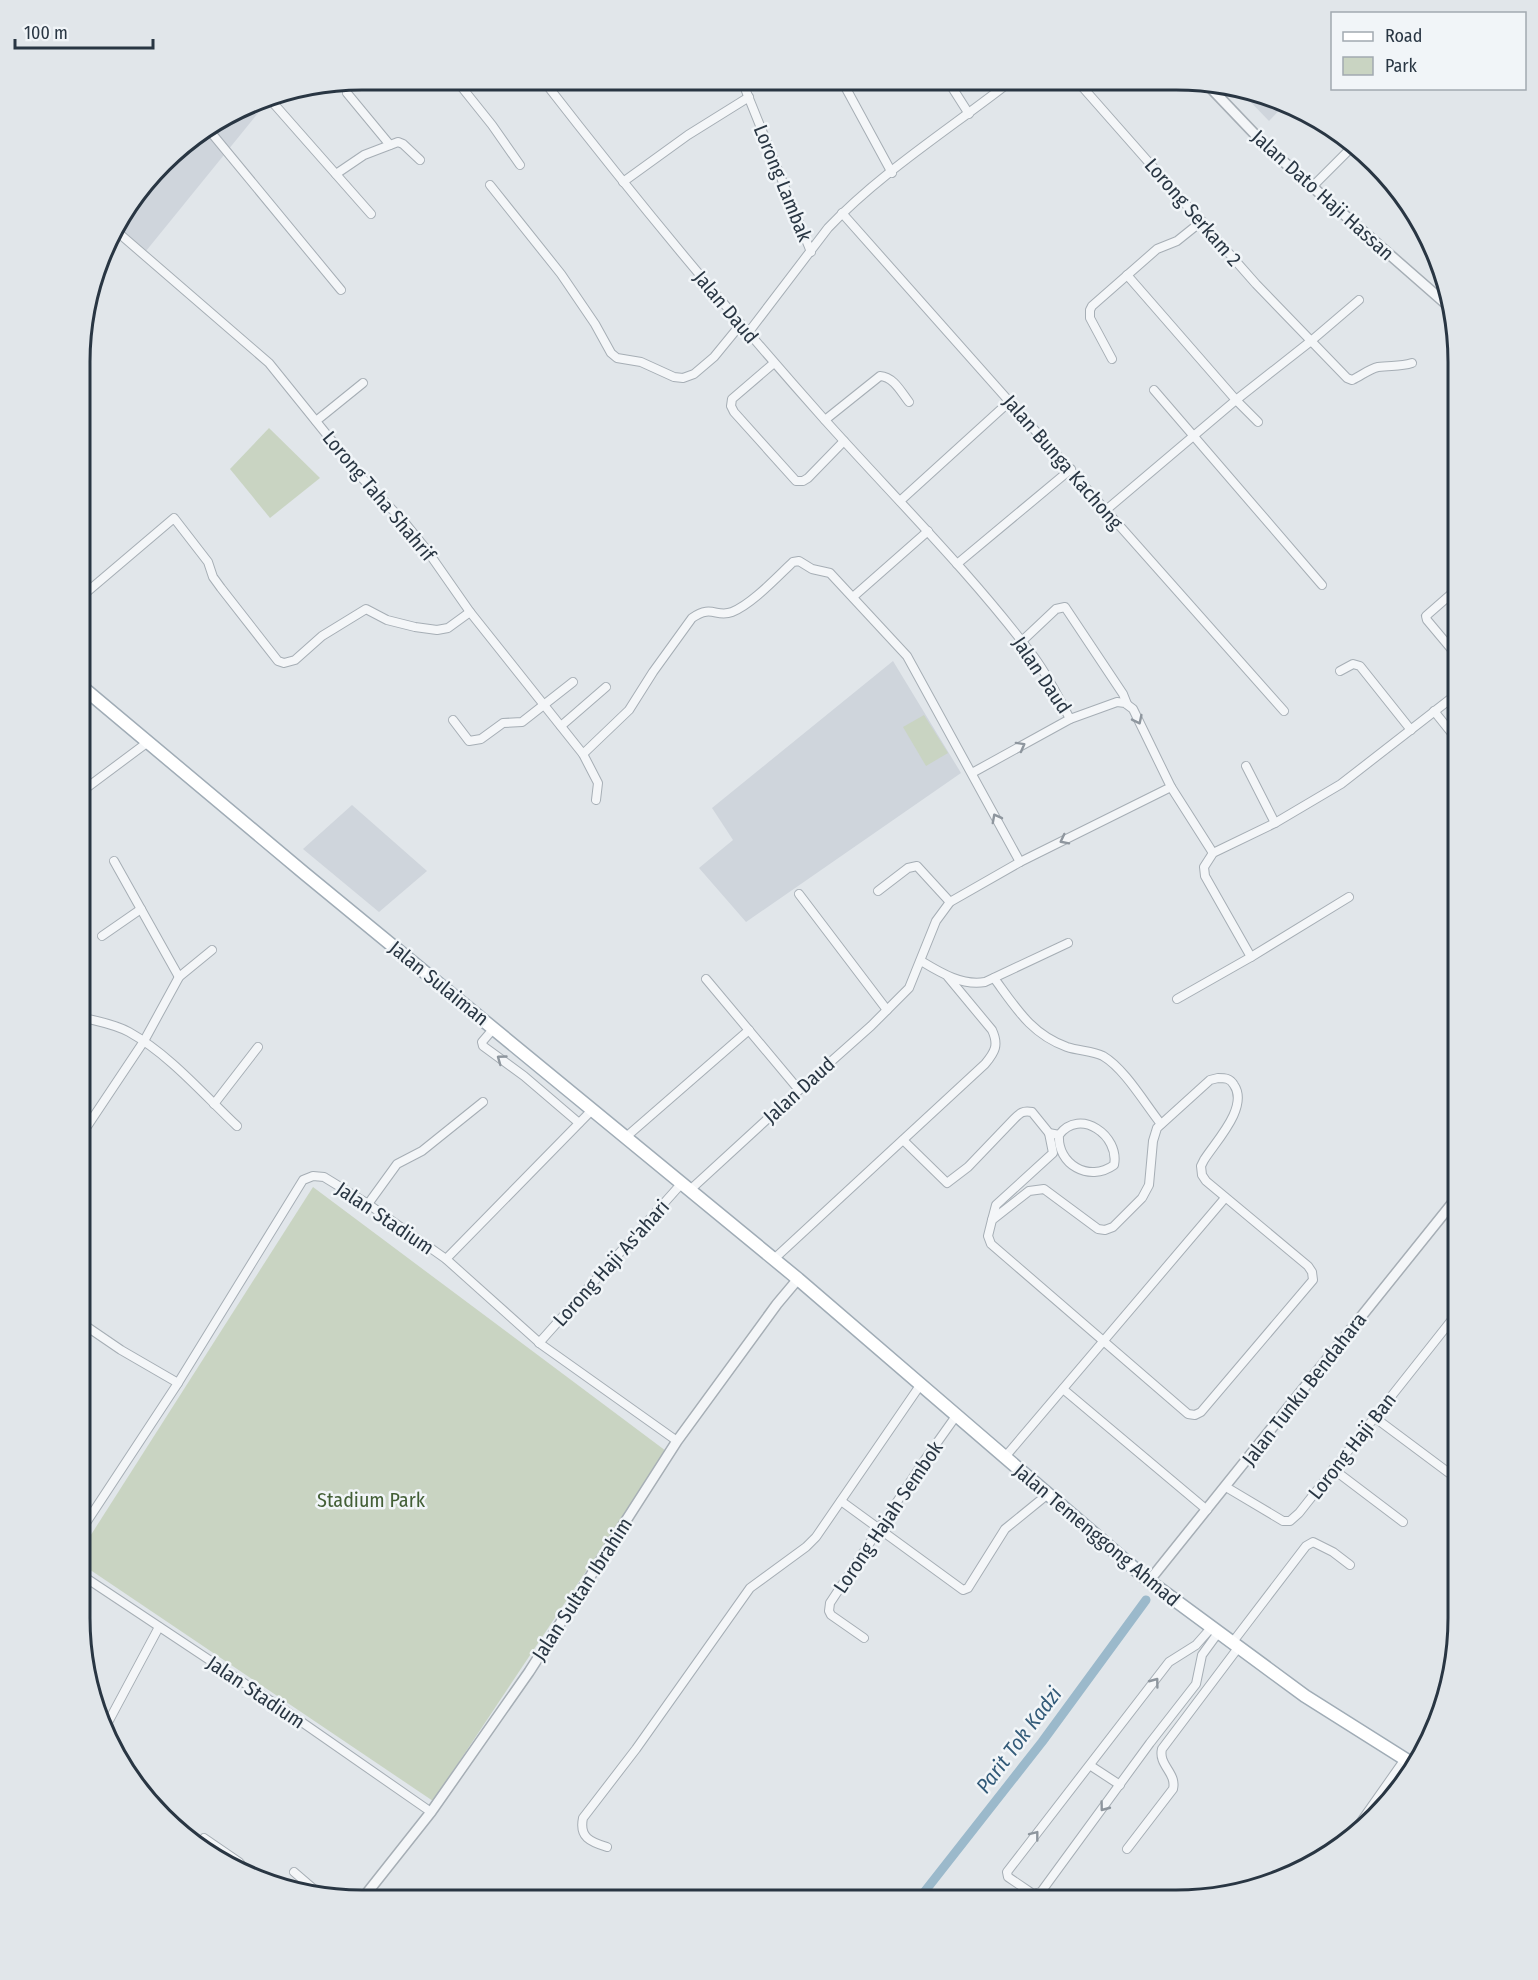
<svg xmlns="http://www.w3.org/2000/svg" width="1538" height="1980" font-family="'Fira Sans Condensed',sans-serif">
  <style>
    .built { fill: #cfd5dc }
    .green { fill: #c9d4c2 }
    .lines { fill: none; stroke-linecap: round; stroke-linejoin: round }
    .canal { stroke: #9bb9cb; stroke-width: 9 }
    .minor-casing { stroke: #a6aeb5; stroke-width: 10 }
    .tertiary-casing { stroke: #a6aeb5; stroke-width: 12 }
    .primary-casing { stroke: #a0acb6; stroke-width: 15 }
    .minor { stroke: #f4f6f8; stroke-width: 8 }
    .tertiary { stroke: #f4f6f8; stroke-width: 9 }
    .primary { stroke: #fff; stroke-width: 12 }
    .oneway { stroke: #8e969e }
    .labels { text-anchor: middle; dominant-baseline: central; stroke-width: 5; stroke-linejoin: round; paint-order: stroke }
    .street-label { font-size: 20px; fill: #293643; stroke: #f1f5f8 }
    .park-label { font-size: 20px; fill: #435f36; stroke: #f1f5f8 }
    .water-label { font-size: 21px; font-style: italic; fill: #325a78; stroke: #f1f5f8 }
    .rim { fill: none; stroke: #293643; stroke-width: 3 }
  </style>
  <rect width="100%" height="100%" fill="#e1e6ea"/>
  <g class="built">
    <path d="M 1238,89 L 1284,101 L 1287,102 L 1269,121 Z"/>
    <path d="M 264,98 L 267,102 L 146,251 L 116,225 L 176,149 Z"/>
    <path d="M 893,661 L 961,773 L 746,922 L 699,868 L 733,840 L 712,808 Z"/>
    <path d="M 352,805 L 427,871 L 379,912 L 303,849 Z"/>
  </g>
  <g class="green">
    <path d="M 269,428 L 320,478 L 270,518 L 230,469 Z"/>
    <path d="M 924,715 L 948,753 L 926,766 L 903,727 Z"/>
    <path d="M 313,1187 L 666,1451 L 433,1801 L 80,1563 L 80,1552 Z"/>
  </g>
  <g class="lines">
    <path class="canal" d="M 918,1900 L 1042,1742 L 1146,1600"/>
    <defs>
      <g id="minor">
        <path d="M 456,80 L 492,125 L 520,165"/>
        <path d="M 543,80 C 633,196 726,309 824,419 C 894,497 970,572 1034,657 C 1048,676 1059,698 1070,719"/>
        <path d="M 742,81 L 811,252"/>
        <path d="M 842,81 L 892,173"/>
        <path d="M 948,81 L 969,114"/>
        <path d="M 1078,82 L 1256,284 L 1347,378 L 1352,380 C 1361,376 1369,369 1378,367 C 1390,365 1400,367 1412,363"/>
        <path d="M 347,93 L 390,145"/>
        <path d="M 267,96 L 371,214"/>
        <path d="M 209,130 L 341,290"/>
        <path d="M 336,174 L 364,155 L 398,142 L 403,144 L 420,160"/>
        <path d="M 623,182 L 688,135 L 749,97"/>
        <path d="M 490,185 L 561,274 L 595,324 L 611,353 L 617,358 L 641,362 L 674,377 L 683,378 L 694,374 L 714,357 L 741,324"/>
        <path d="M 1313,186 L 1354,145"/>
        <path d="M 842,213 L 1284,711"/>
        <path d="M 114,229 L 269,363 L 361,477 L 405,523 L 426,549 L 470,612 L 583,754 L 598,783 L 596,800"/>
        <path d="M 1127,275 L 1236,400 L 1258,422"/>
        <path d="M 748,333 L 828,228 C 880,173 951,128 1011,81"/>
        <path d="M 1112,359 L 1090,318 L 1090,310 L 1092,306 L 1157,249 L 1177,241 L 1202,221"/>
        <path d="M 774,363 L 732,399 L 731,406 L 734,412 L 796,481 L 803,481 L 808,478 L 844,441"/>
        <path d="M 1154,390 L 1322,585"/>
        <path d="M 825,420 L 880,376 C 894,377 901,392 909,402"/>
        <path d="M 316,421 L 363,383"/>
        <path d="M 900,501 L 1009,402"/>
        <path d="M 1106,510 L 1236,400 L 1311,341 L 1359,300"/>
        <path d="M 957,564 L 1071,469"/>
        <path d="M 81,597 L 174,518 L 208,562 L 213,577 L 221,588 L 278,661 L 284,663 L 295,660 L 322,636 L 366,609 L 387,620 L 415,627 L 437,630 L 448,628 L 470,612"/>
        <path d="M 853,597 L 928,531"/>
        <path d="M 1021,642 L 1056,609 L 1065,607 L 1123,694 L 1127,704"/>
        <path d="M 1458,657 L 1427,620 L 1426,616 L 1458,588"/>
        <path d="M 1340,671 L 1353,664 L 1360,666 L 1411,730"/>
        <path d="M 1434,711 L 1458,741"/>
        <path d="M 453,720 L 469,741 L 481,739 L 503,723 L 522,722 L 573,682"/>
        <path d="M 561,726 L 606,687"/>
        <path d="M 583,754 L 629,710 L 653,672 L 692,618 C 712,604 716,618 732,612 C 752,604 777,577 793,562 L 799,561 L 812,569 L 830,573 L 907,656 L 1020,862"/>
        <path d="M 1246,766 L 1275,823"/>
        <path d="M 1171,787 L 1213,853"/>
        <path d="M 81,792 L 148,742"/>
        <path d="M 114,861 L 179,977"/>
        <path d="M 878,891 L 908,868 L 917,866 L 950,902"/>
        <path d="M 799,894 L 887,1010"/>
        <path d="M 102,936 L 141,909"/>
        <path d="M 1251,957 L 1205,876 L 1204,867 L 1213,853 L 1275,823 L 1341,784 L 1458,693"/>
        <path d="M 921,961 C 941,973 962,986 985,982 L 1068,943"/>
        <path d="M 994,978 C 1016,1008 1031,1034 1067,1047 C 1079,1051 1093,1051 1103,1056 C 1125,1069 1145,1104 1161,1124"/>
        <path d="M 706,979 L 799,1090"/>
        <path d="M 1177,999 L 1251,957 L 1349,897"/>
        <path d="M 81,1017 C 96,1021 115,1024 129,1032 C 170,1055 203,1094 237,1126"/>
        <path d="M 494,1028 L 482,1042 L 483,1046 L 524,1076 L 579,1123"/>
        <path d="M 1218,1078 C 1225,1078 1230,1078 1234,1085 C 1249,1107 1216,1141 1204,1160 L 1201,1166 L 1202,1175 L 1206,1181 L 1308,1266 L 1312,1272 L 1313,1280 L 1201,1412 L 1195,1415 L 1188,1414 L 991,1244 L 988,1236 L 992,1220 L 1029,1191 L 1044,1189 L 1098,1229 L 1105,1230 L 1113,1227 L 1142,1198 L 1149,1185 L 1153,1141 L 1157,1128 L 1210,1080 Z"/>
        <path d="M 214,1104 L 258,1047"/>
        <path d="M 80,1137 L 144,1041 L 179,977 L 212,950"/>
        <path d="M 626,1137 L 749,1030"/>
        <path d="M 903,1140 L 947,1183 L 968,1167 L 1014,1119 C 1020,1113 1023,1110 1032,1112 L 1049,1133 L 1059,1135 C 1080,1107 1120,1136 1114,1165 C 1089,1183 1057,1164 1059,1135"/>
        <path d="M 690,1190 L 799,1090 L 871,1026 L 909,988 L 936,921 L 950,902 L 1020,862 L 1171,787 L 1133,709 L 1125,703 L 1117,702 L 1070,719 L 972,773"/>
        <path d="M 368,1204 L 397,1164 L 422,1151 L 483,1102"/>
        <path d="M 992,1220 L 996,1205 L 1053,1153 L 1049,1133"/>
        <path d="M 446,1259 L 593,1109"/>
        <path d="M 774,1259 L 985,1064 C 995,1052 999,1045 992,1030 L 948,977"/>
        <path d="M 80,1322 L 121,1350 L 178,1383"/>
        <path d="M 539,1343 L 682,1183"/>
        <path d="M 1063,1389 L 1207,1510"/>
        <path d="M 1374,1417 L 1449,1473"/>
        <path d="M 1005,1457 L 1225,1198"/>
        <path d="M 1333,1469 L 1403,1522"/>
        <path d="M 1226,1487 L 1283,1521 L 1290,1521 L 1299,1513 L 1458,1312"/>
        <path d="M 841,1501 L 963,1590 L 968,1588 L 1005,1529 L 1048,1494"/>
        <path d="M 80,1532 L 178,1383 L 303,1180 L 313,1176 L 324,1177 L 368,1204 L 446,1259 L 542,1345 L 677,1441"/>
        <path d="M 80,1574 L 283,1709 L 431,1812"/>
        <path d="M 1211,1628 L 1196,1645 L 1169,1662 L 1007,1872 L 1008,1877 L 1033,1894 L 1041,1892 L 1150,1743 L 1196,1684 L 1202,1655 L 1218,1633"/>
        <path d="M 864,1638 L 831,1615 L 829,1611 L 830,1603 L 924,1461 L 956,1416"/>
        <path d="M 1232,1643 L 1306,1546 L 1313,1542 L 1333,1552 L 1350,1565"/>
        <path d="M 105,1728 L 159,1627"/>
        <path d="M 1414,1765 L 1421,1754"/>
        <path d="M 1091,1766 L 1120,1785"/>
        <path d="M 204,1838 L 239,1862 L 243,1867"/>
        <path d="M 1348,1840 L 1405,1759"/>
        <path d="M 607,1847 C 590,1842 579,1837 583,1818 L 636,1749 L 750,1588 L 806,1547 L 816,1537 L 921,1384"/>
        <path d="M 1127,1849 L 1173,1789 C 1177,1773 1158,1765 1162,1749 L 1238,1648"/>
        <path d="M 294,1872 L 323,1897"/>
      </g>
      <g id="tertiary">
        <path d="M 1205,82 L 1268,148 L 1445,303"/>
        <path d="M 1149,1581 L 1458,1196"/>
        <path d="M 363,1898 L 431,1812 L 529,1672 L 677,1441 L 777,1304 L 798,1279"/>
      </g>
      <path id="primary" d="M 81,686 L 304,873 L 798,1279 L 1149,1581 L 1305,1696 L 1416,1766"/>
    </defs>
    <use href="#minor" class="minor-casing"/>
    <use href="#tertiary" class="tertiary-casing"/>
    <use href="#primary" class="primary-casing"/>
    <use href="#minor" class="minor"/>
    <use href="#tertiary" class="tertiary"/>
    <use href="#primary" class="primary"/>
  </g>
  <defs><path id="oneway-chevron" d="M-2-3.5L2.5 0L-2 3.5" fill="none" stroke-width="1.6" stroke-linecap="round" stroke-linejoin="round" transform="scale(1.5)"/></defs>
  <g class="oneway">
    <use href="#oneway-chevron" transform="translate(1138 720) rotate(64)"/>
    <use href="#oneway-chevron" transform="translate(1021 746) rotate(-29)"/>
    <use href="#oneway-chevron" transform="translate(996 818) rotate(-118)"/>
    <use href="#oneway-chevron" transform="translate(1064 840) rotate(153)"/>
    <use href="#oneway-chevron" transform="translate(501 1059) rotate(-144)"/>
    <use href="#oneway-chevron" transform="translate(1155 1682) rotate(-53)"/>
    <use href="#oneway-chevron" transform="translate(1104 1807) rotate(127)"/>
    <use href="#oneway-chevron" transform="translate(1035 1835) rotate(-52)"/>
  </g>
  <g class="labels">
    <g class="street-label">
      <text transform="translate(783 183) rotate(68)">Lorong Lambak</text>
      <text transform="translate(1323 195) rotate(42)">Jalan Dato Haji Hassan</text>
      <text transform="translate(1193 212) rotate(49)">Lorong Serkam 2</text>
      <text transform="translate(726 307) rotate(50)">Jalan Daud</text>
      <text transform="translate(1063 462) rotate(49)">Jalan Bunga Kachong</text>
      <text transform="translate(379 496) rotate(50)">Lorong Taha Shahrif</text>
      <text transform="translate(1042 675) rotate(56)">Jalan Daud</text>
      <text transform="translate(439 983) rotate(39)">Jalan Sulaiman</text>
      <text transform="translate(799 1090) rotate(-42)">Jalan Daud</text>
      <text transform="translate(385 1218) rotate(34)">Jalan Stadium</text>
      <text transform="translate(611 1263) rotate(-48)">Lorong Haji As'ahari</text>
      <text transform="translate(1304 1389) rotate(-52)">Jalan Tunku Bendahara</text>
      <text transform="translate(1352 1446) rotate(-52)">Lorong Haji Ban</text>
      <text transform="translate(888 1517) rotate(-56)">Lorong Hajah Sembok</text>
      <text transform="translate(1097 1535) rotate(40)">Jalan Temenggong Ahmad</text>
      <text transform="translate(582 1589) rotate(-57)">Jalan Sultan Ibrahim</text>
      <text transform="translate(256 1692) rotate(34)">Jalan Stadium</text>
    </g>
    <g class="park-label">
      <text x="371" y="1500">Stadium Park</text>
    </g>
    <g class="water-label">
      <text transform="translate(1019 1740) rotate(-53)">Parit Tok Kadzi</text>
    </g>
  </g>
  <path d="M0 0H1538V1980H0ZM362 90H1176A272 272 0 0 1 1448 362V1618A272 272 0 0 1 1176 1890H362A272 272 0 0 1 90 1618V362A272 272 0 0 1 362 90Z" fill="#e1e6ea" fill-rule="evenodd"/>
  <path class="rim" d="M362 90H1176A272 272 0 0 1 1448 362V1618A272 272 0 0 1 1176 1890H362A272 272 0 0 1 90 1618V362A272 272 0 0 1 362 90Z"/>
  <rect x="1331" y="12" width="195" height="78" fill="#f1f5f8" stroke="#a1a9b0" stroke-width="1.5"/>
  <rect x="1343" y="32" width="30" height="9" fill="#ffffff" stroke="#a1a9b0" stroke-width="1.5"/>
  <text x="1385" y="42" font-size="18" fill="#293643">Road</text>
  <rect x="1343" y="57" width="30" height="18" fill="#c9d4c2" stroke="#a1a9b0" stroke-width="1.5"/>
  <text x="1385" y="72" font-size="18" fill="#293643">Park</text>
  <path d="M15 39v9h138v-9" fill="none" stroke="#293643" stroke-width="3"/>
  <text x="24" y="39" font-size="18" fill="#293643" stroke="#f1f5f8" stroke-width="4.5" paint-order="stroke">100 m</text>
</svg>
